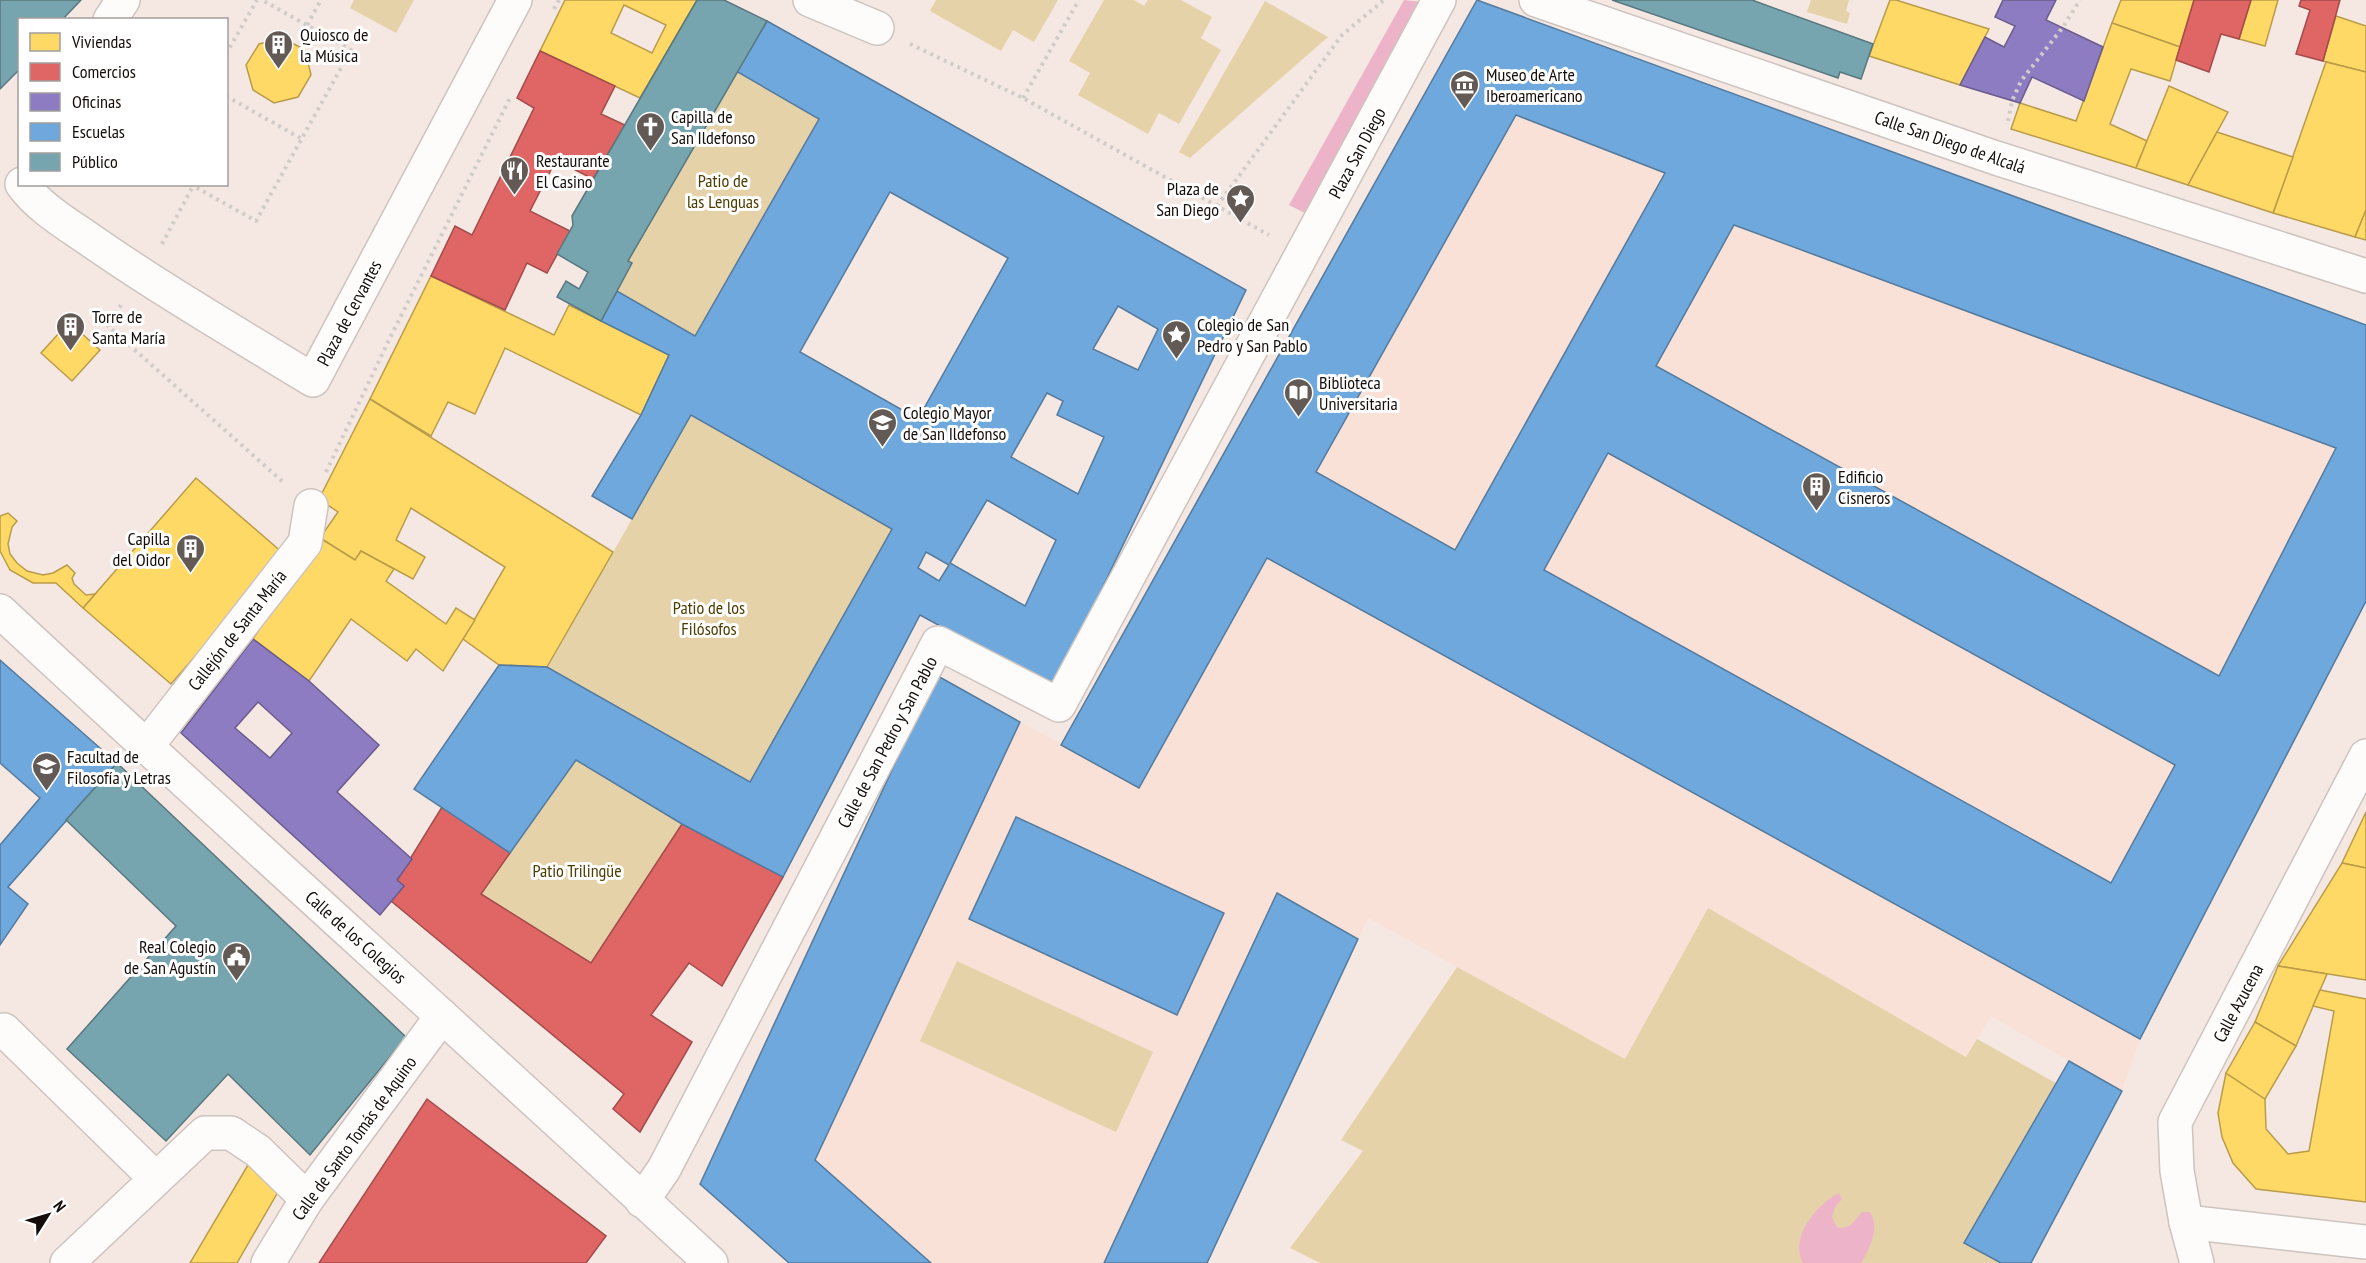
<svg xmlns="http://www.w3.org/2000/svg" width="2366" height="1263" font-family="'PT Sans Narrow',sans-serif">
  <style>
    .built { fill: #f9e1d7 }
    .green { fill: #e5d2a9 }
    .water { fill: #edb4c9 }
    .homes { fill: #ffd966; stroke: #b99c4a; stroke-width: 1.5; fill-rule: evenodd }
    .shops { fill: #e06666; stroke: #a34b4a; stroke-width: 1.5 }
    .offices { fill: #8e7cc3; stroke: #6a5b8c; stroke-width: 1.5; fill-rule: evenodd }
    .schools { fill: #6fa8dc; stroke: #547a9d; stroke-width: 1.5; fill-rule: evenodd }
    .public { fill: #76a5af; stroke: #59777e; stroke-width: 1.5 }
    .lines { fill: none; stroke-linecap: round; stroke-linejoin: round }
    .minor-casing { stroke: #cdc3bf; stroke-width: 36 }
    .path { stroke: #d0ccca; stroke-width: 4; stroke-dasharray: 3 4.5; stroke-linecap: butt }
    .minor { stroke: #fefcfb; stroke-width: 33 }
    .labels { text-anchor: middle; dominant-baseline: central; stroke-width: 6; stroke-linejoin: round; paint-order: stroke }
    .poi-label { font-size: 18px; fill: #150d0a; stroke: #fff; text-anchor: start }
    .street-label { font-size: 18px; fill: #150d0a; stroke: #fff }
    .park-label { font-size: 18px; fill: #4d3d00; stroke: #fff }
  </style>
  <rect width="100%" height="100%" fill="#f5e8e3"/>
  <path class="built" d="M 1476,0 L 2366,325 L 2366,601 L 2140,1039 L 2122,1091 L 2031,1263 L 2001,1263 L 1964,1243 L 2069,1061 L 1991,1016 L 1967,1057 L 1708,908 L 1625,1059 L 1368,918 L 1207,1263 L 789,1263 L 700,1184 L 936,675 L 1061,744 Z"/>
  <g class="green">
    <path d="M 354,0 L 414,0 L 396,33 L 350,8 Z"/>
    <path d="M 936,0 L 1058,0 L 1034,42 L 1013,30 L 1001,51 L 930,11 Z"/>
    <path d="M 1104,0 L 1134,0 L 1144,6 L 1148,0 L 1181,0 L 1212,17 L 1201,38 L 1221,50 L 1179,124 L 1159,113 L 1148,134 L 1078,95 L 1090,73 L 1069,61 Z"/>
    <path d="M 1811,0 L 1849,0 L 1846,11 L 1850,13 L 1847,24 L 1807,12 Z"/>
    <path d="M 1265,1 L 1328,37 L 1190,158 L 1179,152 Z"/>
    <path d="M 736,71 L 819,119 L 695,336 L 617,291 L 632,264 L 628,261 Z"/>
    <path d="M 691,415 L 892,529 L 750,782 L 548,667 Z"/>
    <path d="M 576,760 L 682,824 L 591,963 L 481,894 Z"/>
    <path d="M 1708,908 L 1966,1057 L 1977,1039 L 2056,1083 L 1964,1242 L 2001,1263 L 1320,1263 L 1290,1248 L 1363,1151 L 1341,1140 L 1457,967 L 1625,1059 Z"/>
    <path d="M 957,961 L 1153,1052 L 1116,1132 L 920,1041 Z"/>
  </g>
  <g class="water">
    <path d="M 1404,0 L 1423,2 L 1307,214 L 1289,205 Z"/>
    <path d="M 1839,1193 L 1842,1199 L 1835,1207 L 1832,1217 L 1837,1227 C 1849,1231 1855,1220 1862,1212 L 1870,1212 C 1880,1227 1870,1249 1861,1263 L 1803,1263 C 1789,1237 1817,1204 1839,1193 Z"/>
  </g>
  <g class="homes">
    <path d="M 565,0 L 697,0 L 640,98 L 540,51 ZM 624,5 L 666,25 L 652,53 L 611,33 Z"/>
    <path d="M 1890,0 L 1896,0 L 1989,29 L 1960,85 L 1869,56 Z"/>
    <path d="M 2121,0 L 2194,0 L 2180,47 L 2112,23 Z"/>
    <path d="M 2251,0 L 2278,0 L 2265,46 L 2239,39 Z"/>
    <path d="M 2336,16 L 2366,26 L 2366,72 L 2323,61 Z"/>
    <path d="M 2112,23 L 2180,47 L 2170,81 L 2131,69 L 2110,124 L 2147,141 L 2136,168 L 2011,129 L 2020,103 L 2076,121 Z"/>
    <path d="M 283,38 L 305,50 L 311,75 L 298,97 L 274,103 L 253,90 L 246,65 L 259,44 Z"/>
    <path d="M 2326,62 L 2366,72 L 2366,210 L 2355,237 L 2273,213 Z"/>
    <path d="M 2169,86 L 2228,112 L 2188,185 L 2136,168 Z"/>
    <path d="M 2217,132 L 2293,157 L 2273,213 L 2188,185 Z"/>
    <path d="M 2366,210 L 2366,240 L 2355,237 Z"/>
    <path d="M 431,276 L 554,335 L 569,305 L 669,355 L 641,415 L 505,348 L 475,414 L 448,402 L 431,436 L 370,399 Z"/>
    <path d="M 69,322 L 100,350 L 72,381 L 41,353 Z"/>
    <path d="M 370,399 L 613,552 L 547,667 L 499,665 L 463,639 L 505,567 L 411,508 L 396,540 L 425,557 L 413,579 L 361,551 L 355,560 L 320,538 L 338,512 L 319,499 Z"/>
    <path d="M 196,478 L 284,554 L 171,684 L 83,608 Z"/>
    <path d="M 8,513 L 17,521 L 12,527 L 8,544 L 10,554 L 17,563 L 27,571 L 43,575 L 53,573 L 67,565 L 75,573 L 72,578 L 74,584 L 86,595 L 95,594 L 83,608 L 56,583 L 33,583 L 10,570 L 0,551 L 0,516 Z"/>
    <path d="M 320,538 L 355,560 L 361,551 L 394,569 L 386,581 L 446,624 L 456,608 L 475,620 L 443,671 L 416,649 L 407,661 L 351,619 L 309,681 L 253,639 Z"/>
    <path d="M 2366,812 L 2366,868 L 2342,863 Z"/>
    <path d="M 2342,863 L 2366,868 L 2366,980 L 2278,966 Z"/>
    <path d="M 2278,966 L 2327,974 L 2296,1046 L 2255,1022 Z"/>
    <path d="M 2320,990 L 2366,999 L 2366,1202 L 2256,1189 L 2233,1163 L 2222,1137 L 2218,1113 L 2226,1073 L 2265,1099 L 2266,1129 L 2288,1154 L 2309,1151 L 2334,1011 L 2313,1006 Z"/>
    <path d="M 2255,1022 L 2296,1046 L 2265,1099 L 2226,1073 Z"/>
    <path d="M 248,1165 L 278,1192 L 237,1263 L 190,1263 Z"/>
  </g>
  <g class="shops">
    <path d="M 2194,0 L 2251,0 L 2239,39 L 2221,34 L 2209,72 L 2176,60 Z"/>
    <path d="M 2301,0 L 2340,0 L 2323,61 L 2296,54 L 2310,10 L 2299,6 Z"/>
    <path d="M 540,51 L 615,86 L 601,114 L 625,125 L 593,179 L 556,160 L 530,211 L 570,231 L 547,273 L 527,263 L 505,310 L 431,276 L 455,226 L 472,235 L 534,108 L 517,98 Z"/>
    <path d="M 442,807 L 510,853 L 481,894 L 591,963 L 682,824 L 783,877 L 722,986 L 689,963 L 651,1015 L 692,1042 L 640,1132 L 613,1109 L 624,1094 L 391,901 L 404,886 L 397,880 Z"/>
    <path d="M 427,1099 L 606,1236 L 586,1263 L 319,1263 Z"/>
  </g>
  <g class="offices">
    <path d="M 2003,0 L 2056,0 L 2046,20 L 2103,47 L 2084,101 L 2032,77 L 2020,103 L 1960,85 L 1985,37 L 2004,47 L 2015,26 L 1995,17 Z"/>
    <path d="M 253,639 L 309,681 L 379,745 L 337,792 L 412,859 L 397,880 L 404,886 L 380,915 L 181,733 ZM 258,702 L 292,733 L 270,758 L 235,728 Z"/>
  </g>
  <g class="schools">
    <path d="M 1477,0 L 2366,325 L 2366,601 L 2140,1039 L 1267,558 L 1139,788 L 1061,745 ZM 1516,115 L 1665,173 L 1455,550 L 1316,472 ZM 1734,225 L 2336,448 L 2219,676 L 1656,366 ZM 1608,453 L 2175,765 L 2111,883 L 1544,570 Z"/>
    <path d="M 767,21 L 1246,290 L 1054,688 L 920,615 L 783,877 L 682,824 L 576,760 L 510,853 L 414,789 L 499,665 L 547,667 L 750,782 L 892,529 L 691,415 L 632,519 L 592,496 L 641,415 L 669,355 L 601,321 L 617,291 L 695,336 L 819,119 L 736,71 ZM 890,192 L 1008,258 L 918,419 L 800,352 ZM 1118,306 L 1158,329 L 1138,370 L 1093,349 ZM 1047,393 L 1063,401 L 1057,415 L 1104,437 L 1078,494 L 1011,457 ZM 987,500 L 1056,540 L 1025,606 L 950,563 ZM 926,552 L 949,565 L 939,581 L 918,568 Z"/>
    <path d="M 0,660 L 117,763 L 8,887 L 28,904 L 0,945 L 0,845 L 40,798 L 0,763 Z"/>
    <path d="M 936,675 L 1020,722 L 815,1160 L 931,1263 L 789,1263 L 700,1184 Z"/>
    <path d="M 1016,817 L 1224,913 L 1177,1015 L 969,919 Z"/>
    <path d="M 1277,893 L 1358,939 L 1207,1263 L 1104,1263 Z"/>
    <path d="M 2069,1061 L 2122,1091 L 2031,1263 L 2001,1263 L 1964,1243 Z"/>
  </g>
  <g class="public">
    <path d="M 0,0 L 81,0 L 62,20 L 20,20 L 20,69 L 0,89 Z"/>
    <path d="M 697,0 L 724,0 L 767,21 L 628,261 L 632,263 L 601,321 L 557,297 L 566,281 L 579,289 L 588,272 L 557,254 L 573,225 L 572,216 Z"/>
    <path d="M 1612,0 L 1752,0 L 1873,44 L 1861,79 L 1840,72 L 1838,78 Z"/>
    <path d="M 117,763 L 406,1037 L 310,1155 L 228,1074 L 166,1141 L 67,1049 L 176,926 L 66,820 Z"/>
  </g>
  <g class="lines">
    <defs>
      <g id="minor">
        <path d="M 810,0 L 877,28"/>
        <path d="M 1536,0 L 1996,158 L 2366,276"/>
        <path d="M 110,20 L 123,0"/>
        <path d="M 22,184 C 39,208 69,225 93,242 C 164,291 239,335 313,380 L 515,0"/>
        <path d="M 0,611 C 235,830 475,1044 711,1263"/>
        <path d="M 146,747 L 305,543 L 311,506"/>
        <path d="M 4,1030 L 155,1178"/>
        <path d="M 642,1201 L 664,1169 L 938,643 L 1059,705 L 1439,0"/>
        <path d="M 2186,1222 L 2366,1242"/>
        <path d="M 67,1263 L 205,1133 L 231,1133 L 258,1151 L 307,1199"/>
        <path d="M 268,1263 L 307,1199 L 442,1016"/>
        <path d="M 2197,1263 L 2186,1222 L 2177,1171 L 2175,1122 L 2366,756"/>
      </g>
    </defs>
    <use href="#minor" class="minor-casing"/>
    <g class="path">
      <path d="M 554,9 L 559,0"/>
      <path d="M 307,25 L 321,0"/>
      <path d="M 910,44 L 1023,98 L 1269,235"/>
      <path d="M 226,54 L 257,0"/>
      <path d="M 226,96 L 302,139"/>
      <path d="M 1023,98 L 1079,0"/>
      <path d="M 2008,121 L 2012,101 L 2021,81 L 2063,27 L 2080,0"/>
      <path d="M 190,184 L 256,221 L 351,50 L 262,0"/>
      <path d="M 1217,206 L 1342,35 L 1384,0"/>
      <path d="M 162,244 L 193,186"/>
      <path d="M 121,305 L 108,326 L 283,482"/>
      <path d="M 326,472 L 389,340 L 511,96"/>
    </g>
    <use href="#minor" class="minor"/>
  </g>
  <defs>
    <symbol id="building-pin" viewBox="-11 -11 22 30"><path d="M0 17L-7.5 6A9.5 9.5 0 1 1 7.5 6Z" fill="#635a56" stroke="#fff"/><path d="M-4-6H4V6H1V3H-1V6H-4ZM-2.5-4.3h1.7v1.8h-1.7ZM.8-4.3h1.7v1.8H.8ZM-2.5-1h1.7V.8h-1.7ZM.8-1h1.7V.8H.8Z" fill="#fff"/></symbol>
    <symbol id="museum-pin" viewBox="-11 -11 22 30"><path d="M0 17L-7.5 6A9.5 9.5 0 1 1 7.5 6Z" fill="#635a56" stroke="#fff"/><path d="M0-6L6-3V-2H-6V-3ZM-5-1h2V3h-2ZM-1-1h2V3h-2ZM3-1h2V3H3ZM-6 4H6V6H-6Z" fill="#fff"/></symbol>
    <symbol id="church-pin" viewBox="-11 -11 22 30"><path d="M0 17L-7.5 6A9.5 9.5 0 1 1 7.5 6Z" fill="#635a56" stroke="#fff"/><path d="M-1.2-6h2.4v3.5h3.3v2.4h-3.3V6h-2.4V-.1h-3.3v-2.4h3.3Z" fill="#fff"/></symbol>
    <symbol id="restaurant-pin" viewBox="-11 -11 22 30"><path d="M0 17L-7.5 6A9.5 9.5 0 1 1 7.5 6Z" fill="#635a56" stroke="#fff"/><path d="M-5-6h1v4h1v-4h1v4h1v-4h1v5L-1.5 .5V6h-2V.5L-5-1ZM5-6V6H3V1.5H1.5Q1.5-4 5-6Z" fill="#fff"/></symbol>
    <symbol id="sight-pin" viewBox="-11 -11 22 30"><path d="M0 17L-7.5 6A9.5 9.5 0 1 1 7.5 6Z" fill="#635a56" stroke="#fff"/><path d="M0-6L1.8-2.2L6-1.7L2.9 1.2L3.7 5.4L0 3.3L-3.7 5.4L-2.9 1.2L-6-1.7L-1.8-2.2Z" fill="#fff"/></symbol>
    <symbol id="library-pin" viewBox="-11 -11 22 30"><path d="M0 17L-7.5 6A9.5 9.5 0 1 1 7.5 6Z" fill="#635a56" stroke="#fff"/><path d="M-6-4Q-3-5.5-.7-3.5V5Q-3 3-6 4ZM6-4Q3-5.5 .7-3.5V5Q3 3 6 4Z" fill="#fff"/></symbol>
    <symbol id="university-pin" viewBox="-11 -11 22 30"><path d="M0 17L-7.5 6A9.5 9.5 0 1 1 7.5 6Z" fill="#635a56" stroke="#fff"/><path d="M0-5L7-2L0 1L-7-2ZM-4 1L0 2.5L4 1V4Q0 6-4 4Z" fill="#fff"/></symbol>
    <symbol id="civic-pin" viewBox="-11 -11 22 30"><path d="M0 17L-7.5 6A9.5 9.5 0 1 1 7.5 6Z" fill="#635a56" stroke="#fff"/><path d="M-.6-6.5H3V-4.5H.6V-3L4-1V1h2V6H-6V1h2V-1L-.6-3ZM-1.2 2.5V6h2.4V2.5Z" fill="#fff"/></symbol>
  </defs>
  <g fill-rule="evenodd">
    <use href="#building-pin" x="262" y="28" width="33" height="45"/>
    <use href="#museum-pin" x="1448" y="68" width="33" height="45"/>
    <use href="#church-pin" x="634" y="110" width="33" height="45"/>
    <use href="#restaurant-pin" x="498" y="154" width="33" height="45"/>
    <use href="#sight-pin" x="1224" y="182" width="33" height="45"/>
    <use href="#building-pin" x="54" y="310" width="33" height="45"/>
    <use href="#sight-pin" x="1160" y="318" width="33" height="45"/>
    <use href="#library-pin" x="1282" y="376" width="33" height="45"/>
    <use href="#university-pin" x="866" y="406" width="33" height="45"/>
    <use href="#building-pin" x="1800" y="470" width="33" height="45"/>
    <use href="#building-pin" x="174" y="532" width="33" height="45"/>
    <use href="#university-pin" x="30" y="750" width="33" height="45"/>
    <use href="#civic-pin" x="220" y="940" width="33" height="45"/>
  </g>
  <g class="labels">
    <g class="poi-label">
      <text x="300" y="34">Quiosco de<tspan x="300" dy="21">la Música</tspan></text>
      <text x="1486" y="74">Museo de Arte<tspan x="1486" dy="21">Iberoamericano</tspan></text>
      <text x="671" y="116">Capilla de<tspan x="671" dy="21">San Ildefonso</tspan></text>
      <text x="536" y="160">Restaurante<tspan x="536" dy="21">El Casino</tspan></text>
      <text x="1219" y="188" text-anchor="end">Plaza de<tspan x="1219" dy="21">San Diego</tspan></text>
      <text x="92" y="316">Torre de<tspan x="92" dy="21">Santa María</tspan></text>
      <text x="1197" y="324">Colegio de San<tspan x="1197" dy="21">Pedro y San Pablo</tspan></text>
      <text x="1319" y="382">Biblioteca<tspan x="1319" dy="21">Universitaria</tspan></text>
      <text x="903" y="412">Colegio Mayor<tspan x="903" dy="21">de San Ildefonso</tspan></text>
      <text x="1838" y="476">Edificio<tspan x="1838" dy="21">Cisneros</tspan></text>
      <text x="170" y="538" text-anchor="end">Capilla<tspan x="170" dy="21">del Oidor</tspan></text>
      <text x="67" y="756">Facultad de<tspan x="67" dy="21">Filosofía y Letras</tspan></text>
      <text x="216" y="946" text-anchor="end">Real Colegio<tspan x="216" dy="21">de San Agustín</tspan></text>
    </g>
    <g class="street-label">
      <text transform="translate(1950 142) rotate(19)">Calle San Diego de Alcalá</text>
      <text transform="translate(1357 153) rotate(-62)">Plaza San Diego</text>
      <text transform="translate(349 313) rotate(-62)">Plaza de Cervantes</text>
      <text transform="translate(237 630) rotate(-52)">Callejón de Santa María</text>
      <text transform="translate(887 742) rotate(-62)">Calle de San Pedro y San Pablo</text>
      <text transform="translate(356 937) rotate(42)">Calle de los Colegios</text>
      <text transform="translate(2238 1003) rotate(-62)">Calle Azucena</text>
      <text transform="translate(354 1138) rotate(-54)">Calle de Santo Tomás de Aquino</text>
    </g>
    <g class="park-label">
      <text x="723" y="180">Patio de<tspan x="723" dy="21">las Lenguas</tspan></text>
      <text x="709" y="607">Patio de los<tspan x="709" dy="21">Filósofos</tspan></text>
      <text x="577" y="870">Patio Trilingüe</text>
    </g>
  </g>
  <rect x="18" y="18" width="210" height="168" fill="#ffffff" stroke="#a19e9d" stroke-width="1.5"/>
  <rect x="30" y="33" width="30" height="18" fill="#ffd966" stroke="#a19e9d" stroke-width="1.5"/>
  <text x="72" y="48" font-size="18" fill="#150d0a">Viviendas</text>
  <rect x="30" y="63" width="30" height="18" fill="#e06666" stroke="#a19e9d" stroke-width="1.5"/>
  <text x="72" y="78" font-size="18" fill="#150d0a">Comercios</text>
  <rect x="30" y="93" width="30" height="18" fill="#8e7cc3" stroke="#a19e9d" stroke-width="1.5"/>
  <text x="72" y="108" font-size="18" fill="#150d0a">Oficinas</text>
  <rect x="30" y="123" width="30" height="18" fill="#6fa8dc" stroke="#a19e9d" stroke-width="1.5"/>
  <text x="72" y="138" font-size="18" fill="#150d0a">Escuelas</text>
  <rect x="30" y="153" width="30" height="18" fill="#76a5af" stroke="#a19e9d" stroke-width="1.5"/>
  <text x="72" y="168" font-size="18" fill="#150d0a">Público</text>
  <g transform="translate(48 1215) rotate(53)" stroke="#ffffff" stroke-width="4.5" paint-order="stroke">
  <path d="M0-4.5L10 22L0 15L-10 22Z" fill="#150d0a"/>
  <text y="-9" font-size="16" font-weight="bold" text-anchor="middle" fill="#150d0a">N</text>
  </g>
</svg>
